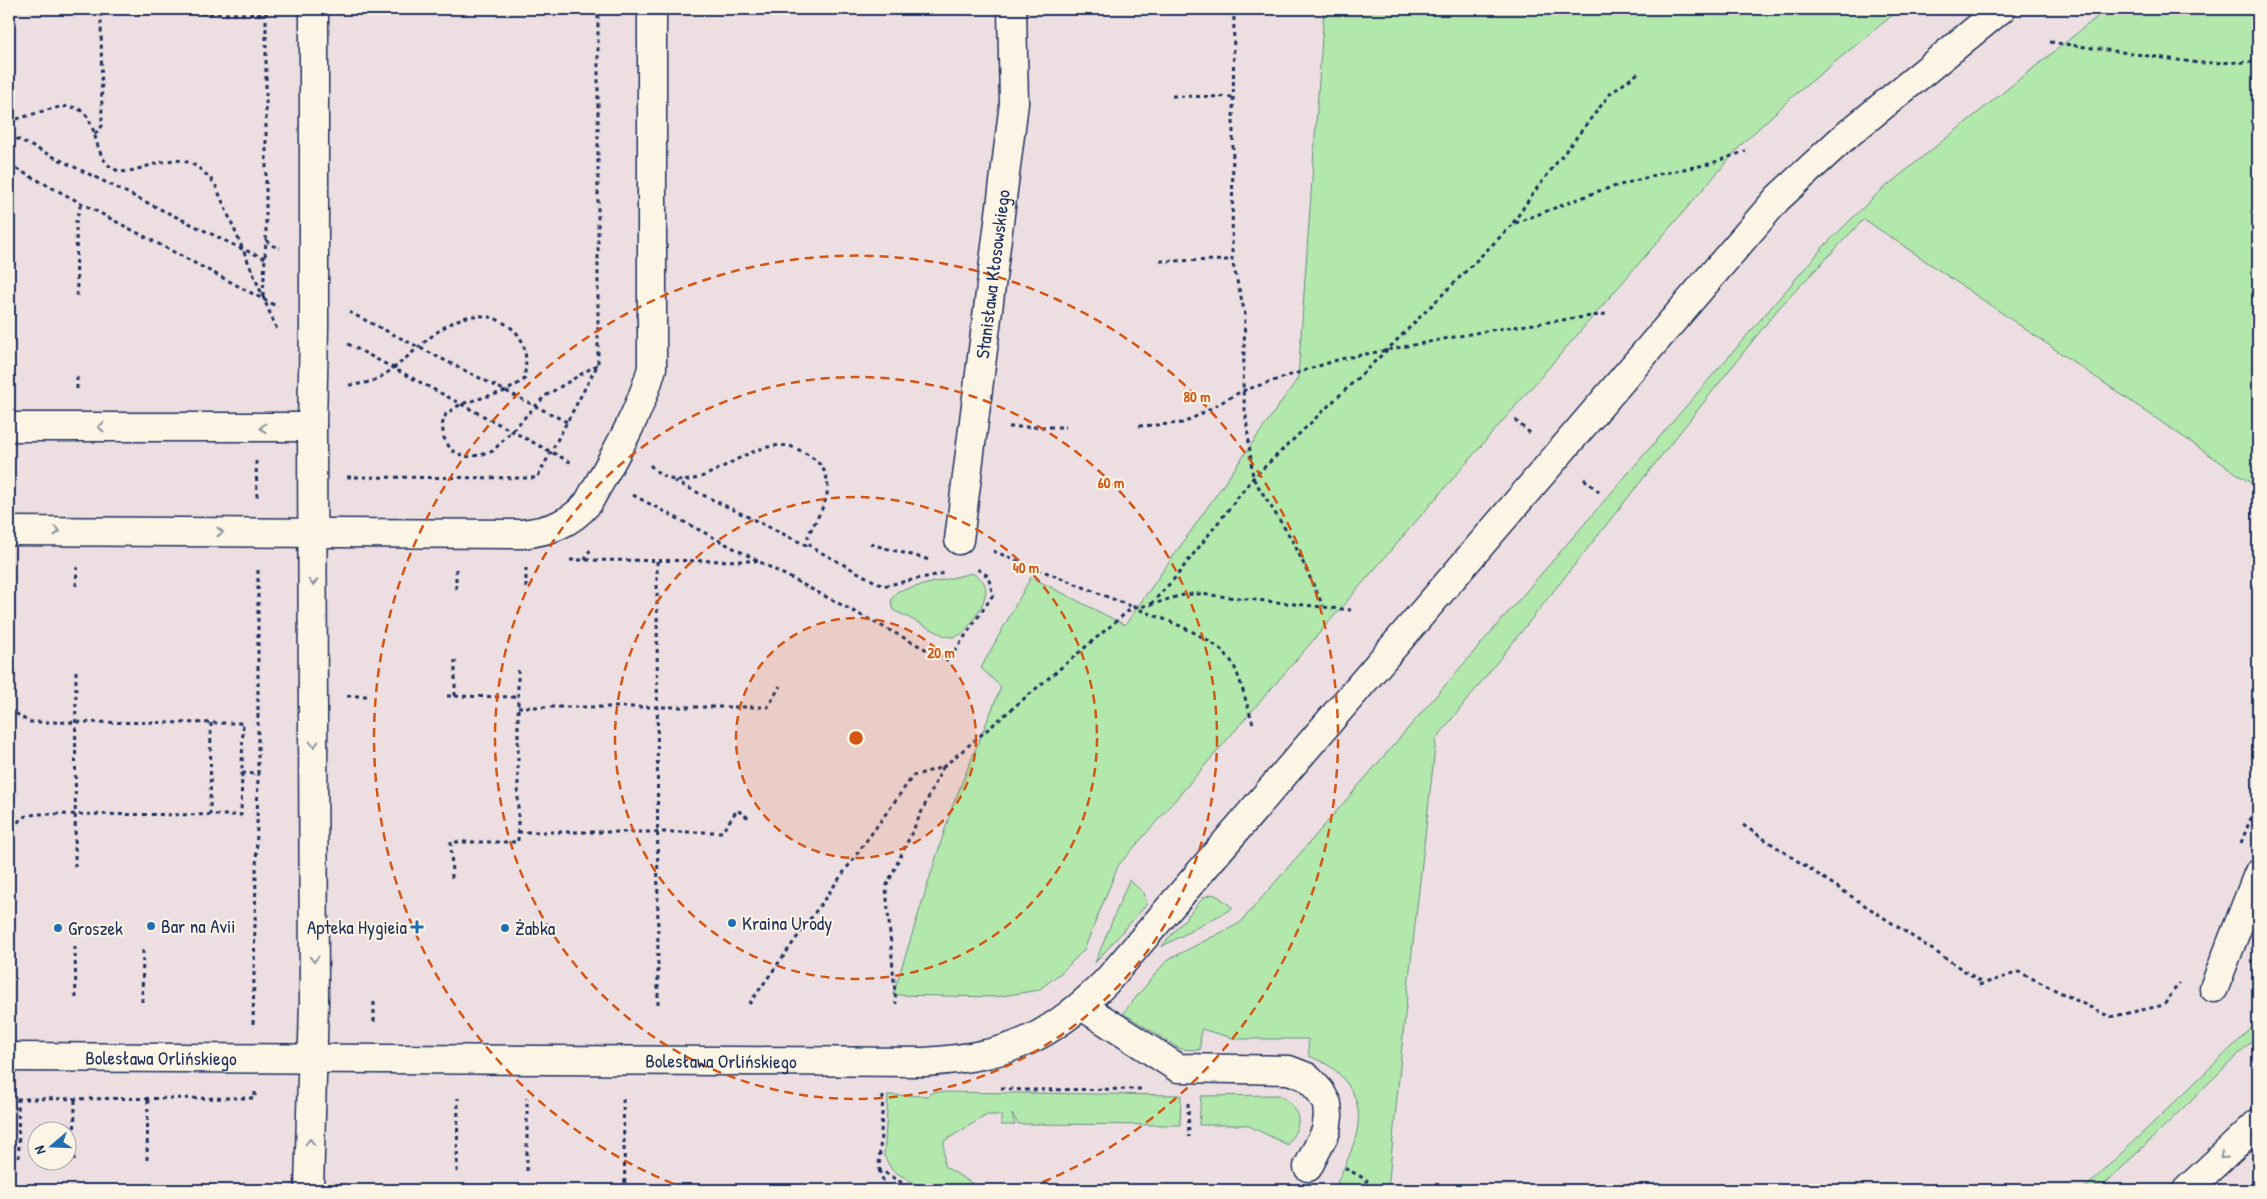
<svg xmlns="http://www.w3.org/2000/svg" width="2267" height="1199" font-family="'Patrick Hand',sans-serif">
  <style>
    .green { fill: #b2e8ab; stroke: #668c84 }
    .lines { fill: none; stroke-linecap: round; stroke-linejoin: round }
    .minor-casing { stroke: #1b2f5e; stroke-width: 31 }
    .major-casing { stroke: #1b2f5e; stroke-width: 31 }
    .path { stroke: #1b2f5e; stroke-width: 3; stroke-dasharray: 4 4; stroke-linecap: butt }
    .minor { stroke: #fcf5e5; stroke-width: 28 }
    .major { stroke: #fcf5e5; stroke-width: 28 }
    .oneway { stroke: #8c92a2 }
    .ring { fill: none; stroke: #d45514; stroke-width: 2.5; stroke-dasharray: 9 6 }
    .poi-dot { fill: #1f6fb2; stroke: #fcf5e5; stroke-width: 2 }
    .labels { text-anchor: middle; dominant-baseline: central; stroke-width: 4; stroke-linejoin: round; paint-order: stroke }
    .street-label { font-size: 19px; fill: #1b2f5e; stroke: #fcf5e5 }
    .poi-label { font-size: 19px; fill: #1b2f5e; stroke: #fcf5e5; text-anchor: start }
    .centre { fill: #d45514; stroke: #fcf5e5; stroke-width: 2.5 }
    .ring-label { font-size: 15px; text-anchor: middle; font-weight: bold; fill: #d45514; stroke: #fcf5e5; stroke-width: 4; stroke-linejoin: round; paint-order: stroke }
  </style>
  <rect width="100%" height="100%" fill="#eddfe1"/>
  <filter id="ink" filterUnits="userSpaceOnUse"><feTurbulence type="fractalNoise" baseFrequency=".02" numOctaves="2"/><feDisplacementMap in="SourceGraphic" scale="10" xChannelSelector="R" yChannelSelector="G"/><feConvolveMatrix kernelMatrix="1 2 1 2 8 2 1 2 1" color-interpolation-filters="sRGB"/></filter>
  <g filter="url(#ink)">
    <g class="green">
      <path d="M 1324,9 L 1900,9 L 1791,98 L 1743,143 L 1118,866 L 1084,950 L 1063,971 L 1039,990 L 996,997 L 893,995 L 952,807 L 1001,687 L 981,668 L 1031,577 L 1125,625 L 1298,378 Z"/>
      <path d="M 2107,9 L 2258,9 L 2258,488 L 1864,219 L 1778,309 L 1436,739 L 1406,1005 L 1388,1190 L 1352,1190 L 1337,1183 C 1351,1151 1371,1117 1348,1085 C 1337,1069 1327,1063 1309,1056 L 1308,1039 L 1236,1039 L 1201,1029 L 1200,1050 L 1180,1049 L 1123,1013 L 1167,960 L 1240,923 L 1825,245 L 1879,192 Z"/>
      <path d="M 972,573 C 976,576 982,578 984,583 C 992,595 971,627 961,634 C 955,638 951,637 945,636 L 893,610 C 890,602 891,597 898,591 Z"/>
      <path d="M 1129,880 L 1144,893 L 1147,904 L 1095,963 Z"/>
      <path d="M 1213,894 L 1219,897 L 1233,908 L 1161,947 L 1204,897 Z"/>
      <path d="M 2258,1022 L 2258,1035 L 2099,1190 L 2083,1190 Z"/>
      <path d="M 933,1092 L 1181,1095 L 1180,1125 L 1018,1124 L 1012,1114 L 1015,1125 L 1001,1125 L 1001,1115 L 987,1115 L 944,1141 L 944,1166 L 983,1190 L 925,1190 L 892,1170 L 884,1156 L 888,1095 L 926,1096 Z"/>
      <path d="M 1279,1095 C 1289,1100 1299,1111 1298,1123 C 1297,1130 1291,1139 1288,1145 L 1247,1125 L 1199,1125 L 1201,1096 Z"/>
    </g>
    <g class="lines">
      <defs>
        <g id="minor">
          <path d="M 9,427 L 312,427"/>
          <path d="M 9,531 L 522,534 C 549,531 570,524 588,503 C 612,460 639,416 652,368 L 652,9"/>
          <path id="s1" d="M 959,540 L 1014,103 L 1012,9"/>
          <path d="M 2214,988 L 2258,874"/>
          <path d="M 1082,1006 L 1178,1068 L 1289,1070 L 1307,1077 L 1320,1091 L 1327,1104 L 1328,1116 L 1326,1131 L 1308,1167"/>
          <path id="s2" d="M 9,1057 L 925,1062 C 1008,1056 1047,1041 1106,982 L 1778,198 L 1842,139 L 2001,9"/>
          <path d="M 309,1190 L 314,1002 L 312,427 L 314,327 L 314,9"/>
        </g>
        <path id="major" d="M 2187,1190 L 2258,1123"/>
      </defs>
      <use href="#minor" class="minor-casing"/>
      <use href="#major" class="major-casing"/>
      <g class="path">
        <path d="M 101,9 L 101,13 L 266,14"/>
        <path d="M 1234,9 L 1232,260 L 1245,314 L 1243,391 L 1253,478 L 1294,543 L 1323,606"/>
        <path d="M 2050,42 L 2199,63 L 2258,62"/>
        <path d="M 1172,96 L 1233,97"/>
        <path d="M 9,121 C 26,117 43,110 60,107 C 107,101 84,160 119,171 C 127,173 133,170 141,168 C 177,157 189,154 215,184 L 278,332"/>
        <path d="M 95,134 L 102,126 L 101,13"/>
        <path d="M 9,135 L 242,249 L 265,258"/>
        <path d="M 9,165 L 278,307"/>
        <path d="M 1513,223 L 1534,192 L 1610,94 L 1641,71"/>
        <path d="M 266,240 L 271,245 L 280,248"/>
        <path d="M 1160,261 L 1232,260"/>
        <path d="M 77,296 L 76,222 L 81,203"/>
        <path d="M 263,296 L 266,239 L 266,9"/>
        <path d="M 349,312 L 567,422"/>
        <path d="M 348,344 L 572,463"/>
        <path d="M 77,377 L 77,391"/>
        <path d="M 349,385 C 360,384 372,383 382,376 C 421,353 459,290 510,327 C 528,340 527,360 524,380 L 506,391 L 461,404 L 446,414 L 442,425 L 444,438 L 451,450 L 465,457 L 479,455 L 493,451 L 545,396 L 598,364"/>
        <path d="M 1515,420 L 1530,433"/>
        <path d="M 1139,426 L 1184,423 L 1242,391 L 1340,359 L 1491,330 L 1606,314"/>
        <path d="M 1009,427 L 1066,427"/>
        <path d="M 256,461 L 257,497"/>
        <path d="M 650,465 C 692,512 739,438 789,446 C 794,447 799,450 803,452 C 811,456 822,464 825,473 C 833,492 822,509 813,526 C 812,529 808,533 808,536 C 808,539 810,544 811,547 L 883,586 L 945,573"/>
        <path d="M 347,477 L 537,478 L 598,364 L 598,9"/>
        <path d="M 1584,479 L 1600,493"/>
        <path d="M 674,481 L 810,547"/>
        <path d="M 633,495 L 948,661 L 993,595 L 988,576 L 977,569"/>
        <path d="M 870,544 L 930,560"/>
        <path d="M 993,551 L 1133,607 C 1157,607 1173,593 1200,594 L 1351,610"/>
        <path d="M 570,560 L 759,561"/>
        <path d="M 585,560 L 590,550"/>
        <path d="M 657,561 L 658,1004"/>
        <path d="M 526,568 L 526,589"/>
        <path d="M 456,569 L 456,589"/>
        <path d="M 76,586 L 77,567"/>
        <path d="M 1151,604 L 1174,579 L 1253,478 L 1388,349 L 1513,224 L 1599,191 L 1659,174 L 1709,164 L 1746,151"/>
        <path d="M 455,660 L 455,696"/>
        <path d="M 347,696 L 370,696"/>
        <path d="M 447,696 L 518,697"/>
        <path d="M 518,707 L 768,707 L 780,686"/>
        <path d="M 9,709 L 29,722 L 243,723 L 241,815 L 36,814 L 23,817 L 9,831"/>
        <path d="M 943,767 L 1133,607 C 1162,619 1217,636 1233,664 C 1242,682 1246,704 1253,723"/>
        <path d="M 242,773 L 258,774 L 258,568"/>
        <path d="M 210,815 L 211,723"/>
        <path d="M 1743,825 L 1983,983"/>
        <path d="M 518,832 L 722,832 L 737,810 L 750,819"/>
        <path d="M 2241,843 L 2258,800"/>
        <path d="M 75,867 L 76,667"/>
        <path d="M 452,878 L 451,842 L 518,842 L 518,670"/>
        <path d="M 75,946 L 76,1002"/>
        <path d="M 1979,985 L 2019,972 L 2110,1017 L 2164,1005 L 2179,983"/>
        <path d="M 142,1002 L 143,950"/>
        <path d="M 374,1002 L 374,1025"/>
        <path d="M 749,1004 L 913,776 L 943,767 L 886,887 L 896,1004"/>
        <path d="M 253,1024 L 258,774"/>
        <path d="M 1001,1088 L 1023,1090 L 1144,1089"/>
        <path d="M 883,1096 L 879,1169 L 914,1190"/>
        <path d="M 18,1098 L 19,1160"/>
        <path d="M 9,1099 L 255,1098 L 255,1092"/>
        <path d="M 623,1099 L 625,1190"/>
        <path d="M 1188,1103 L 1189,1137"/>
        <path d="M 74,1160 L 75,1099"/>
        <path d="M 147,1160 L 148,1098"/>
        <path d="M 1345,1168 L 1367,1180 L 1361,1190"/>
        <path d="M 879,1170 L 887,1190"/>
        <path d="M 527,1171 L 527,1098"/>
        <path d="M 457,1172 L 458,1098"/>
      </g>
      <use href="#minor" class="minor"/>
      <use href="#major" class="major"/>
    </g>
    <defs><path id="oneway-chevron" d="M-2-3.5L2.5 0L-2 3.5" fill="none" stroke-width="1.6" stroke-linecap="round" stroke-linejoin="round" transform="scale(1.25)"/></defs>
    <g class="oneway">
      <use href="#oneway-chevron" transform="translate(101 427) rotate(-180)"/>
      <use href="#oneway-chevron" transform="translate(263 428) rotate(179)"/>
      <use href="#oneway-chevron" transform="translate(57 531)"/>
      <use href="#oneway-chevron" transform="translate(220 532)"/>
      <use href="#oneway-chevron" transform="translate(313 582) rotate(90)"/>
      <use href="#oneway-chevron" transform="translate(314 744) rotate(90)"/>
      <use href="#oneway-chevron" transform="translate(314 959) rotate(90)"/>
      <use href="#oneway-chevron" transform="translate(310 1142) rotate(-89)"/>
      <use href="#oneway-chevron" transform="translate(2223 1156) rotate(137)"/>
    </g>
  </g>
  <circle cx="856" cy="738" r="120" fill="#d45514" fill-opacity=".12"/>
  <g class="ring">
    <circle cx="856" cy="738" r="120"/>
    <circle cx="856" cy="738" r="241"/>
    <circle cx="856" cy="738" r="361"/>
    <path d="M687 1189A482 482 0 1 1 1025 1189"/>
  </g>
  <g class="poi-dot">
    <circle cx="732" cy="923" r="5"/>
    <circle cx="151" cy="926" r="5"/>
    <path d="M414.5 919.5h5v5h5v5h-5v5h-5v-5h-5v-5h5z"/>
    <circle cx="58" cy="928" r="5"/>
    <circle cx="505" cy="928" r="5"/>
  </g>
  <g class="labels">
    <g class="street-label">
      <text stroke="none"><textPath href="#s1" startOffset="268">Stanisława Kłosowskiego</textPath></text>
      <text stroke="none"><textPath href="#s2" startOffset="152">Bolesława Orlińskiego</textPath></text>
      <text stroke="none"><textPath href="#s2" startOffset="712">Bolesława Orlińskiego</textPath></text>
    </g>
    <g class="poi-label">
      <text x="742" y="923">Kraina Urody</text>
      <text x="161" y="926">Bar na Avii</text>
      <text x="407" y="927" text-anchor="end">Apteka Hygieia</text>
      <text x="68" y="928">Groszek</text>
      <text x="515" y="928">Żabka</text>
    </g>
  </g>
  <circle cx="856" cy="738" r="8" class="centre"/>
  <g class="ring-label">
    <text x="1197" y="402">80 m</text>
    <text x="1111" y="488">60 m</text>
    <text x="1026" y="573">40 m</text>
    <text x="941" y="658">20 m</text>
  </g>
  <rect width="2267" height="1199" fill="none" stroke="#fcf5e5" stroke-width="30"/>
  <rect x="15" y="15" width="2237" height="1169" fill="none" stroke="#1b2f5e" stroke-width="2" filter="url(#ink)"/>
  <g transform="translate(52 1146) rotate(251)"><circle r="24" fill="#fcf5e5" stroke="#a2a6af"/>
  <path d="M0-4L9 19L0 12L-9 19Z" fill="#1f6fb2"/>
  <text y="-8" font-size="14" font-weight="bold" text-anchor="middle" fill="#1b2f5e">N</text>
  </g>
</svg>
